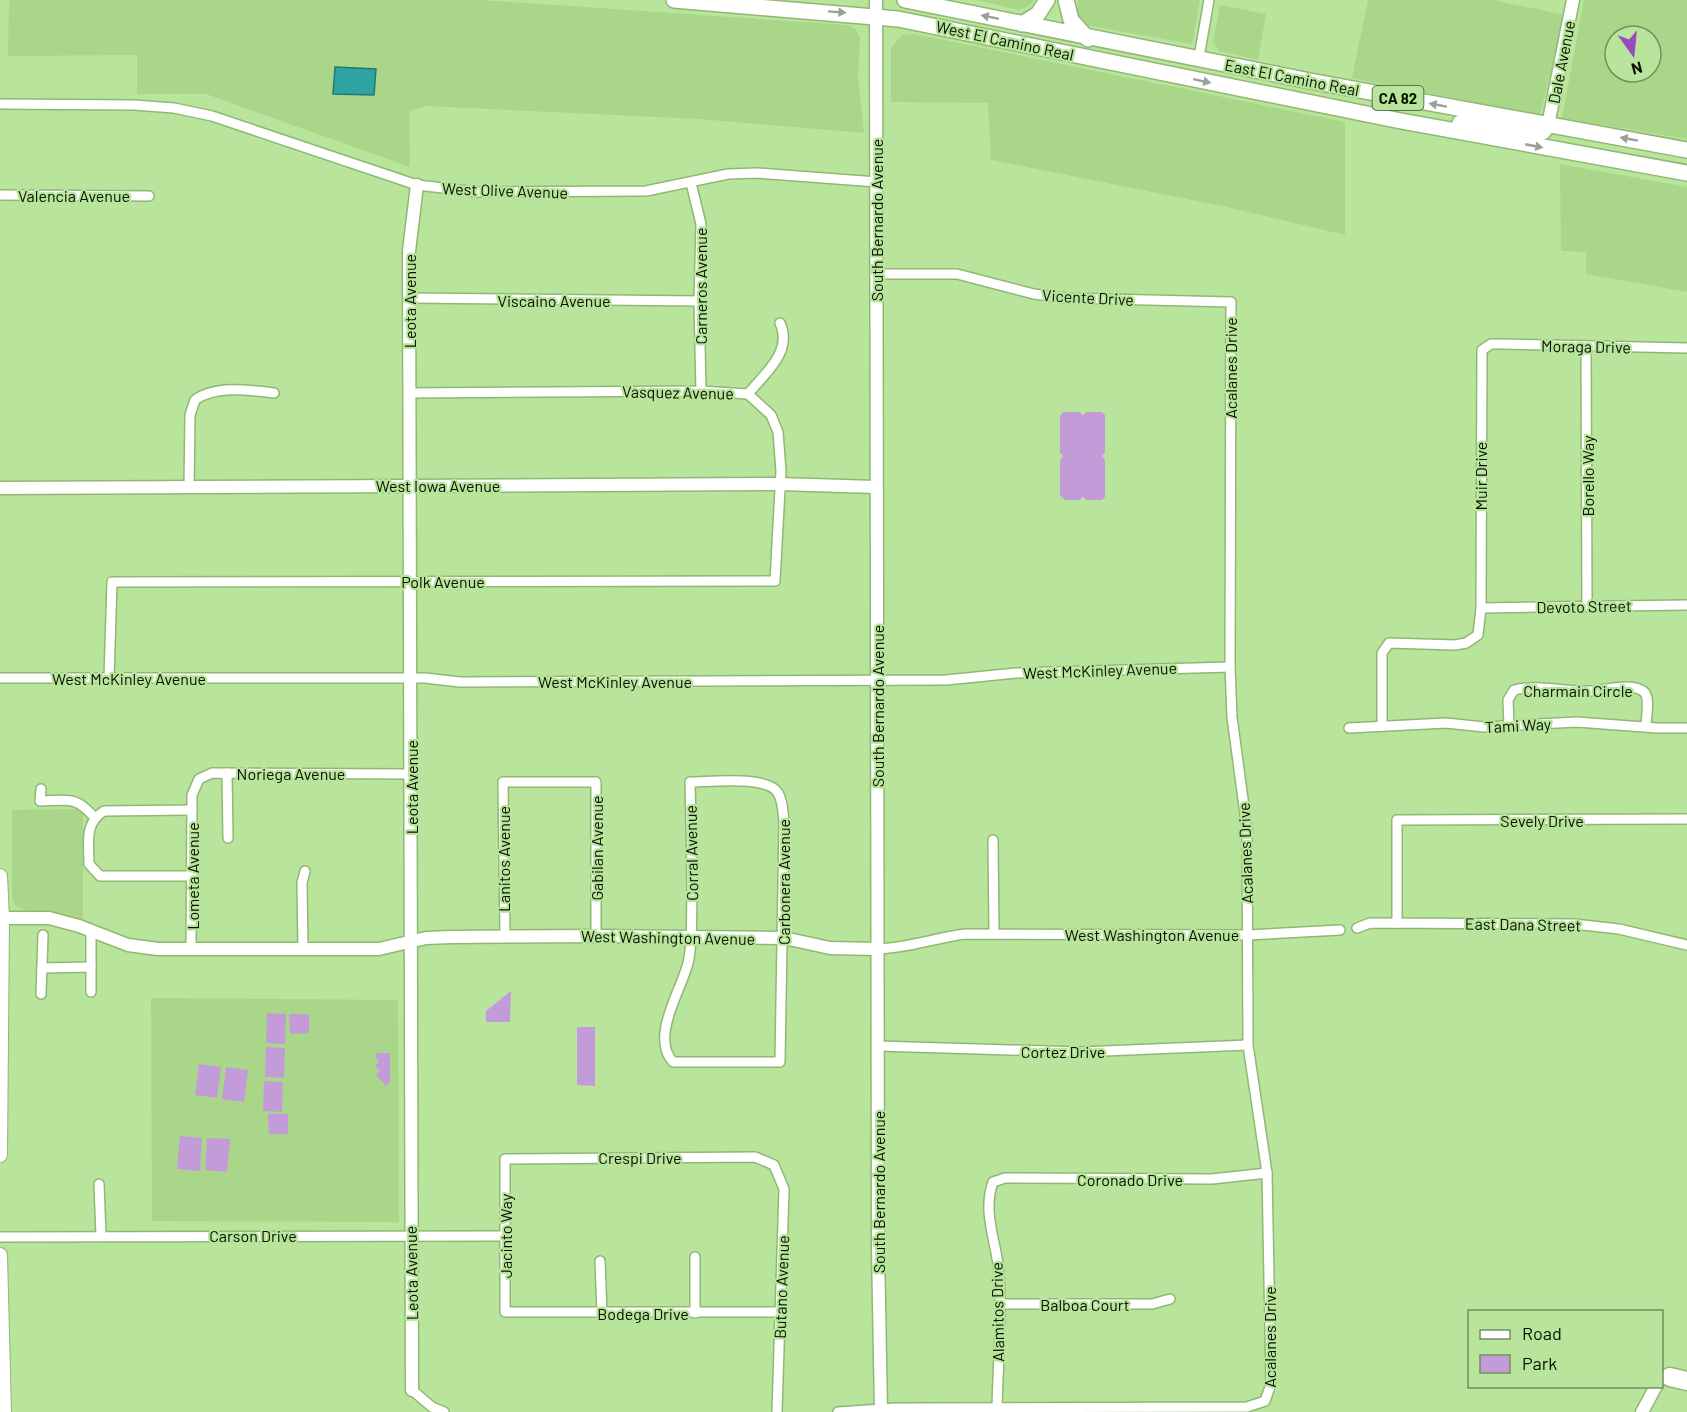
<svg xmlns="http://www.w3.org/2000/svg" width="1687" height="1412" font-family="Barlow,sans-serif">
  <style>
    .built { fill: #aad68a; fill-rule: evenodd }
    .green { fill: #c39bd9 }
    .water { fill: #2ea5a3; stroke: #227972; stroke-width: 1.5 }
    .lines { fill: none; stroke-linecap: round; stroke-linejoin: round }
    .minor-casing { stroke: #90b873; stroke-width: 12 }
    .tertiary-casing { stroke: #90b873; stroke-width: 15 }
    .secondary-casing { stroke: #90b873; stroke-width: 16 }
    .primary-casing { stroke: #90b873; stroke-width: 18 }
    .motorway-casing { stroke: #90b873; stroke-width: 21 }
    .minor { stroke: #fff; stroke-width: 9 }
    .tertiary { stroke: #fff; stroke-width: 12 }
    .secondary { stroke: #fff; stroke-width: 14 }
    .primary { stroke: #fff; stroke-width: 15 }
    .motorway { stroke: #fff; stroke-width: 18 }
    .oneway { fill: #9ba099 }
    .labels { text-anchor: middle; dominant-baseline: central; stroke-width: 4.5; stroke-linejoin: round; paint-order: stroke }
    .shield { fill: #b9e49c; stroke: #3b512f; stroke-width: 1.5 }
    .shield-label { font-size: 15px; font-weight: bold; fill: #051200 }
    .street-label { font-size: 16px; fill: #051200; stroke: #b9e49c }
  </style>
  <rect width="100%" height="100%" fill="#b9e49c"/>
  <g class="built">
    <path d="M 9,0 L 481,0 L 848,25 L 855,29 L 860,37 L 858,77 L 864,133 L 699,119 L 425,106 L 409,111 L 410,167 L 206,94 L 137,94 L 137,55 L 8,56 Z"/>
    <path d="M 975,0 L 1034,0 L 1029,6 L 1019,10 Z"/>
    <path d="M 1078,0 L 1200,0 L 1192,44 L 1085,25 L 1076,13 Z"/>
    <path d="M 1368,0 L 1492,0 L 1565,15 L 1540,115 L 1352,78 Z"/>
    <path d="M 1584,0 L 1687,0 L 1687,139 L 1562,118 ZM 1615,36 L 1651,36 L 1651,72 L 1615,72 Z"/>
    <path d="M 1220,5 L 1266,14 L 1258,60 L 1219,51 L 1213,42 Z"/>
    <path d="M 915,34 L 1345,122 L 1345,235 L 1227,207 L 991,160 L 988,103 L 891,102 L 891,48 L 902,35 Z"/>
    <path d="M 1560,164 L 1687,187 L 1687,292 L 1586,274 L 1586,252 L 1561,251 Z"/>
    <path d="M 80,809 L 83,813 L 83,920 L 59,913 L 24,910 L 15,905 L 12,898 L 12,810 Z"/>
    <path d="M 151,998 L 398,1000 L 399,1222 L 152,1221 Z"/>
  </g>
  <g class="green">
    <path d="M 1063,412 L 1079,412 L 1083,415 L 1086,412 L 1102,412 L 1105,415 L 1105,453 L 1102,456 L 1105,460 L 1105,497 L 1102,500 L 1086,500 L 1083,497 L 1079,500 L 1065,500 L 1060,495 L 1060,460 L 1063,456 L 1060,453 L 1060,416 Z"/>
    <path d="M 511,991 L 510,1022 L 486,1022 L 486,1011 Z"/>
    <path d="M 267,1013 L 286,1014 L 285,1044 L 266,1043 Z"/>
    <path d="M 289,1014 L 309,1014 L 309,1033 L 290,1034 Z"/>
    <path d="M 577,1027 L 595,1027 L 595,1086 L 577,1085 Z"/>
    <path d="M 266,1047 L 285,1048 L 284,1078 L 265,1077 Z"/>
    <path d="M 378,1053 L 390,1053 L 390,1082 L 386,1086 L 376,1075 L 380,1071 L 375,1066 L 379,1062 L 375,1056 Z"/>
    <path d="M 199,1064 L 221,1067 L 217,1098 L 195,1095 Z"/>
    <path d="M 226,1067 L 248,1070 L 244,1102 L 222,1099 Z"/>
    <path d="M 264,1081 L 283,1082 L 282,1112 L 263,1111 Z"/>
    <path d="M 268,1114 L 288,1114 L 288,1134 L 269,1134 Z"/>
    <path d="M 180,1136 L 202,1138 L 200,1171 L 177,1169 Z"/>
    <path d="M 207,1138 L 230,1139 L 227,1172 L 205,1170 Z"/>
  </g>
  <path class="water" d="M 335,67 L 376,69 L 374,95 L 333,94 Z"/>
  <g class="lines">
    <defs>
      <g id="minor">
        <path d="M 1199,57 L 1209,0"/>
        <path d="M 0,104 L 134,105 L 174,108 L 212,116 L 417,185 L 477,192 L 646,191 L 728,174 L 757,173 L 877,182"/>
        <path d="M 691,183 L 701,224 L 699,301 L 701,391"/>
        <path d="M 0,195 L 149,196"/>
        <path d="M 409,298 L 699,301"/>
        <path d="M 1586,346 L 1587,606"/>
        <path d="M 748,394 C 765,373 793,352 780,323"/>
        <path d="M 189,487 L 190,415 L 195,400 C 215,385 250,390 274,393"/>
        <path d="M 1481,608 L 1687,605"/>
        <path d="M 0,678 L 425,678 L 460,682 L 946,680 L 1016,673 L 1230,667"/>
        <path d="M 109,678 L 112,582 L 775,581 L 781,471 L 778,432 L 771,415 L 748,394 L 701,391 L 410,393"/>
        <path d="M 1509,725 L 1508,700 L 1514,690 C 1538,684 1565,692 1590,691 C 1604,691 1634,681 1645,693 C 1650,700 1646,717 1646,726"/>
        <path d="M 1382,726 L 1382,653 L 1389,643 L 1455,645 L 1466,643 L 1478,635 L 1481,608 L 1482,350 L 1491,344 L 1499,344 L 1687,348"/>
        <path d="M 1349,728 L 1446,723 L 1484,727 L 1577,722 L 1657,728 L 1687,728"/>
        <path d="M 227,773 L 228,838"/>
        <path d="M 690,782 C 709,782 768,775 778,793 C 783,801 783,813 784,822 L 780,1062 L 673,1062 C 650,1037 681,991 688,963 C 693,942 691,919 692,898 C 692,859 691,821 690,782 Z"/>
        <path d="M 41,789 L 40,801 C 67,801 75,795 94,817"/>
        <path d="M 192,810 L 104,811 C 84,823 89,843 89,864 L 100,876 L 193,876"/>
        <path d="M 993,840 L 994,933"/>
        <path d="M 1397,923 L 1397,820 L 1687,819"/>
        <path d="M 1357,928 L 1370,923 L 1574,924 L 1619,929 L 1687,945"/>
        <path d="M 505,936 L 503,782 L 596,782 L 596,936"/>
        <path d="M 191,949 L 192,795 L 199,779 L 212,773 L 411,774"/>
        <path d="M 303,949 L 302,883 L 305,871"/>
        <path d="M 877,949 C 907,948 935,938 965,934 L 1247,935 L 1340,930"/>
        <path d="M 42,968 L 91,967"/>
        <path d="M 91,992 L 91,932"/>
        <path d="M 41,994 L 43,935"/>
        <path d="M 878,1046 L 1081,1052 L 1248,1045"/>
        <path d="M 99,1184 L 101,1236"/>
        <path d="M 0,1237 L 505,1236"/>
        <path d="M 695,1257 L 695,1313"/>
        <path d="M 600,1261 L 602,1313"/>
        <path d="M 999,1304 L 1152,1304 L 1170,1299"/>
        <path d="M 412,1390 L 432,1407 L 444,1412"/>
        <path d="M 997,1408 C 998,1361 1003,1311 998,1264 C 994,1236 983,1210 993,1182 L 1005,1178 L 1212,1179 L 1267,1173"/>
        <path d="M 777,1412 L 784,1189 L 774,1165 L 755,1157 L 505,1159 L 505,1312 L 781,1312"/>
        <path d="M 838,1412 L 896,1408 L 1247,1407 L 1265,1401 L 1271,1384 L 1267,1173 L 1248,1045 L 1247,829 L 1232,717 L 1230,667 L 1231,302 L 1065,298 L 1034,294 L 957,274 L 877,274"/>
      </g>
      <g id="tertiary">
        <path d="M 876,0 L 878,1248 L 881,1412"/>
        <path d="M 1548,125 L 1573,0"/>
        <path d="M 0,488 L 779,484 L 876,487"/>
        <path d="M 0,918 L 49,918 L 79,926 L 128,945 L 158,949 L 379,949 L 426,938 L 451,937 L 596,936 L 784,938 L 830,948 L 877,949"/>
        <path d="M 412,1390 L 409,251 L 417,185"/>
        <path d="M 1642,1412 L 1656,1386"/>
      </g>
      <g id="secondary">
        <path d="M 0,876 L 2,918 L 0,1155"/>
        <path d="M 0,1255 L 4,1412"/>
      </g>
      <g id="primary">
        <path d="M 674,0 L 898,19 L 1401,121 L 1687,173"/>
        <path d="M 905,0 L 1310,81 L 1687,150"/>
        <path d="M 1066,0 L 1071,20 L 1088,39"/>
        <path d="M 1022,24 L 1038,14 L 1047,0"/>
        <path d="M 1460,123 L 1535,134 L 1543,132 L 1548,125"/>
      </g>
      <path id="motorway" d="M 1670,1377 L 1687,1381"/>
    </defs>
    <use href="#minor" class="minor-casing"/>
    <use href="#tertiary" class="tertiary-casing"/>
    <use href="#secondary" class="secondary-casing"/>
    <use href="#primary" class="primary-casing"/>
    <use href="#motorway" class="motorway-casing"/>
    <use href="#minor" class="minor"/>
    <use href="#tertiary" class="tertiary"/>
    <use href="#secondary" class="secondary"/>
    <use href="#primary" class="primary"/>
    <use href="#motorway" class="motorway"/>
  </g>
  <defs><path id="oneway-solid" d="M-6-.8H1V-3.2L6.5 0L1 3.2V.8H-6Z" transform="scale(1.5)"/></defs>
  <g class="oneway">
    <use href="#oneway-solid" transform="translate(837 12) rotate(4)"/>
    <use href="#oneway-solid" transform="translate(990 17) rotate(-168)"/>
    <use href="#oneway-solid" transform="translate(1202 81) rotate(12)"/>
    <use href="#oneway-solid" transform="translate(1438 105) rotate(-170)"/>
    <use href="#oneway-solid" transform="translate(1629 139) rotate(-170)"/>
    <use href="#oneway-solid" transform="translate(1534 146) rotate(11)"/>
  </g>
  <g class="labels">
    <rect class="shield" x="1372.5" y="86" width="51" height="24" rx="4.5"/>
    <g class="shield-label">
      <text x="1398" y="98">CA 82</text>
    </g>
    <g class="street-label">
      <text transform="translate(1005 40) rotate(12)">West El Camino Real</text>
      <text transform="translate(1561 62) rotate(-79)">Dale Avenue</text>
      <text transform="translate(1292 77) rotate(11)">East El Camino Real</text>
      <text transform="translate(505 190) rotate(2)">West Olive Avenue</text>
      <text x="74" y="195">Valencia Avenue</text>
      <text transform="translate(876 220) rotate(-90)">South Bernardo Avenue</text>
      <text transform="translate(700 286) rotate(-90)">Carneros Avenue</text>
      <text transform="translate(1088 297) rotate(3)">Vicente Drive</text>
      <text x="554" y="300">Viscaino Avenue</text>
      <text transform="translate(409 301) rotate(-90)">Leota Avenue</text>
      <text transform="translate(1586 346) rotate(1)">Moraga Drive</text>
      <text transform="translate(1230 368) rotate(-90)">Acalanes Drive</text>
      <text transform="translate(678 392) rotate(1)">Vasquez Avenue</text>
      <text transform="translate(1480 476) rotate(-90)">Muir Drive</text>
      <text transform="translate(1587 476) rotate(-90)">Borello Way</text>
      <text x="438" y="485">West Iowa Avenue</text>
      <text x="443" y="581">Polk Avenue</text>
      <text transform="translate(1584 606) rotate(-1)">Devoto Street</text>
      <text transform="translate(1100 670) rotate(-2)">West McKinley Avenue</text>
      <text x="129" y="678">West McKinley Avenue</text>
      <text x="615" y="681">West McKinley Avenue</text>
      <text x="1578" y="690">Charmain Circle</text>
      <text transform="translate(877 706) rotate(-90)">South Bernardo Avenue</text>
      <text transform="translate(1518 725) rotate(-3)">Tami Way</text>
      <text x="291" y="773">Noriega Avenue</text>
      <text transform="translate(411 787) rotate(-90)">Leota Avenue</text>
      <text x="1542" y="820">Sevely Drive</text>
      <text transform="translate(596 848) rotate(-90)">Gabilan Avenue</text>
      <text transform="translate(691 853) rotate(-91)">Corral Avenue</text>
      <text transform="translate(1245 853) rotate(-92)">Acalanes Drive</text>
      <text transform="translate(503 859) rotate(-90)">Lanitos Avenue</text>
      <text transform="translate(192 876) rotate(-90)">Lometa Avenue</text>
      <text transform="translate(783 882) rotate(-90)">Carbonera Avenue</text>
      <text transform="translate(1523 924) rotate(1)">East Dana Street</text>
      <text x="1152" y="934">West Washington Avenue</text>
      <text transform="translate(668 937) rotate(1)">West Washington Avenue</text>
      <text x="1063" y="1051">Cortez Drive</text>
      <text x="640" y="1157">Crespi Drive</text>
      <text x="1130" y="1179">Coronado Drive</text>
      <text transform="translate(878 1192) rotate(-90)">South Bernardo Avenue</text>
      <text x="253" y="1235">Carson Drive</text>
      <text transform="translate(505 1236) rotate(-90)">Jacinto Way</text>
      <text transform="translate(411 1273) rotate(-91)">Leota Avenue</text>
      <text transform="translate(781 1287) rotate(-88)">Butano Avenue</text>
      <text x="1085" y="1304">Balboa Court</text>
      <text transform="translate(997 1312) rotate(-91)">Alamitos Drive</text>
      <text x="643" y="1313">Bodega Drive</text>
      <text transform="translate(1269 1337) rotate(-90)">Acalanes Drive</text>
    </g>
  </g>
  <rect x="1468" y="1310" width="195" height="78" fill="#b9e49c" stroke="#71905e" stroke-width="1.5"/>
  <rect x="1480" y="1330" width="30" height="9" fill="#ffffff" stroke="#71905e" stroke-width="1.5"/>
  <text x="1522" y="1340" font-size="18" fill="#051200">Road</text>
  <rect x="1480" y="1355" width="30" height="18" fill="#c39bd9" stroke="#71905e" stroke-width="1.5"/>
  <text x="1522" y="1370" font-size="18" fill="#051200">Park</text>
  <g transform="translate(1633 54) rotate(165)"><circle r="28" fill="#b9e49c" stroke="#71905e" stroke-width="1.5"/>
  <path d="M0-4.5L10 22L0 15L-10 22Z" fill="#974bbd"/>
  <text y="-9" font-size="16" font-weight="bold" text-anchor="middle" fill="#051200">N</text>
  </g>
</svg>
